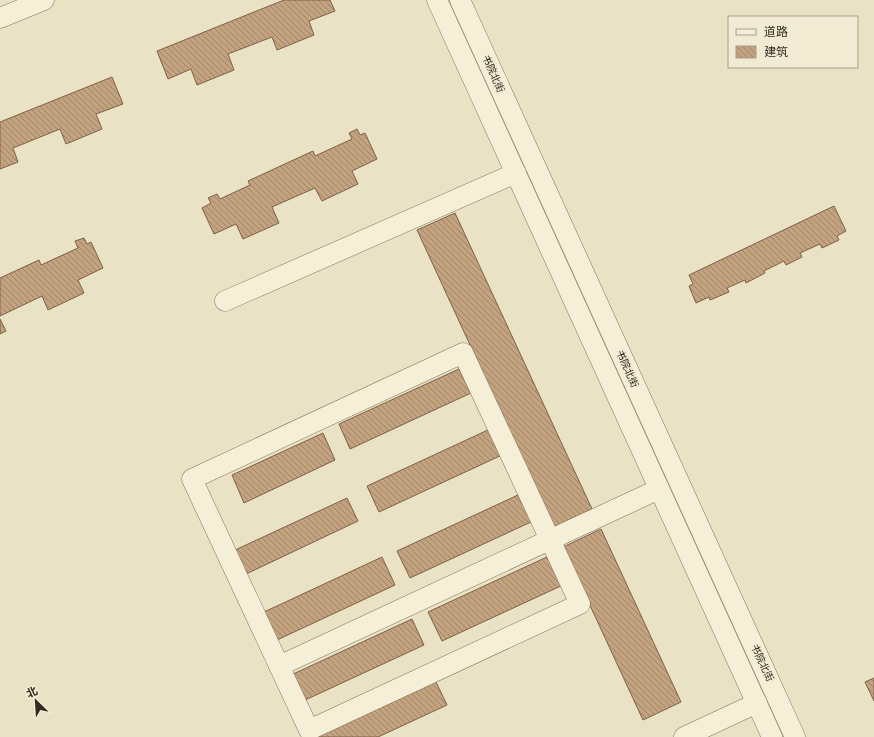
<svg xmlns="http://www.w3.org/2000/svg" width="874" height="737" font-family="Bitter,'Noto Sans SC',serif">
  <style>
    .building { fill: url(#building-back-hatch); stroke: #7e6146 }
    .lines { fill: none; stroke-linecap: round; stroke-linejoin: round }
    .minor-casing { stroke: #82745d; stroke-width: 21 }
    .minor { stroke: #f5efd7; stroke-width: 20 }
    .labels { text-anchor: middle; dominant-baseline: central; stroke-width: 4; stroke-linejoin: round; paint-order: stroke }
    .street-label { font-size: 10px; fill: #332b1f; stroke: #f1ebd4 }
  </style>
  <defs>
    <pattern id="building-back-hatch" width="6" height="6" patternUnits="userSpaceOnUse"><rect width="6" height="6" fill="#c3a27f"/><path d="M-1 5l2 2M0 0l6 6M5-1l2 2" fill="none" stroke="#9f8467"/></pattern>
  </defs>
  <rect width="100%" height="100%" fill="#e9e2c5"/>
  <g class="building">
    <path d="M 284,0 L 330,0 L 335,11 L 309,21 L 314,35 L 277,50 L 272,37 L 228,54 L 234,70 L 197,85 L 191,69 L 168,79 L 157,51 Z"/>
    <path d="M 112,77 L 123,104 L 96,114 L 102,129 L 66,144 L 60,129 L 13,148 L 18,162 L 0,169 L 0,122 Z"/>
    <path d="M 357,129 L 360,135 L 365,133 L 377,159 L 352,171 L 358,184 L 322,201 L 315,188 L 272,207 L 279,223 L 243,239 L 236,224 L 214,234 L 202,208 L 211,203 L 208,198 L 217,194 L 220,199 L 250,185 L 248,181 L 313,151 L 315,156 L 352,139 L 349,133 Z"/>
    <path d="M 834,206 L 846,231 L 837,236 L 839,240 L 822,248 L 820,244 L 800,253 L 802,257 L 786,265 L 784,261 L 764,271 L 765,273 L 746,283 L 745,280 L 727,288 L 729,292 L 710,300 L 709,297 L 696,303 L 689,286 L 693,284 L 689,275 Z"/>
    <path d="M 455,213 L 592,509 L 554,527 L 417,230 Z"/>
    <path d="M 84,238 L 87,244 L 91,242 L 103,268 L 78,280 L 84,293 L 48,310 L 42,296 L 0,316 L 0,278 L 39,260 L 41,265 L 78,248 L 75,241 Z"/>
    <path d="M 0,319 L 6,331 L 0,334 Z"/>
    <path d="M 459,369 L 471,393 L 350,449 L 339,424 Z"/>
    <path d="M 490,429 L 502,455 L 379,512 L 367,486 Z"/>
    <path d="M 323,433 L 335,460 L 244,503 L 232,475 Z"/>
    <path d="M 518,495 L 531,522 L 410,578 L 397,551 Z"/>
    <path d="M 347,498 L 358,521 L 244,575 L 233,551 Z"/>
    <path d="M 601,529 L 681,702 L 643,720 L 563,547 Z"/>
    <path d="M 549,556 L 563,585 L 442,641 L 428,612 Z"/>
    <path d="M 382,557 L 395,585 L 277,640 L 264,612 Z"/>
    <path d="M 412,619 L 424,645 L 303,701 L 291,675 Z"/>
    <path d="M 874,678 L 874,701 L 865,682 Z"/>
    <path d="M 435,680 L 447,705 L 378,737 L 318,737 L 317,735 Z"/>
  </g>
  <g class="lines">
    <defs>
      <g id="minor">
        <path d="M 437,0 L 772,737"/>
        <path d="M 460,0 L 795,737"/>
        <path d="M 0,18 L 44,0"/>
        <path d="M 225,301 L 516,173"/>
        <path d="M 463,353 L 580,604 L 309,730 L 192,479 Z"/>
        <path d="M 279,666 L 659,489"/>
        <path d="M 684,737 L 757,703"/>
      </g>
    </defs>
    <use href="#minor" class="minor-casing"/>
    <use href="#minor" class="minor"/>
  </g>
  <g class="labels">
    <g class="street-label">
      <text transform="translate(493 74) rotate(66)">书院北街</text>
      <text transform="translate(627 369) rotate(66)">书院北街</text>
      <text transform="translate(762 663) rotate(65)">书院北街</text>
    </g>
  </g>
  <rect x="728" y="16" width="130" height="52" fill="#f1ebd4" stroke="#a59e8c"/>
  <rect x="736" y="29" width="20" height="6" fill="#f5efd7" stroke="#a59e8c"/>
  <text x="764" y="36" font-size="12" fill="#332b1f">道路</text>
  <rect x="736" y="46" width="20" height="12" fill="url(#building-back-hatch)" stroke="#a59e8c"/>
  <text x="764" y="56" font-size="12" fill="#332b1f">建筑</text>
  <g transform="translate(36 701) rotate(335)" stroke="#f1ebd4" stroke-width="3" paint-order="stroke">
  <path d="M0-3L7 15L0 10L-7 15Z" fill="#332b1f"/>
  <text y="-6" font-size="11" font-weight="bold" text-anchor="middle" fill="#332b1f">北</text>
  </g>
</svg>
